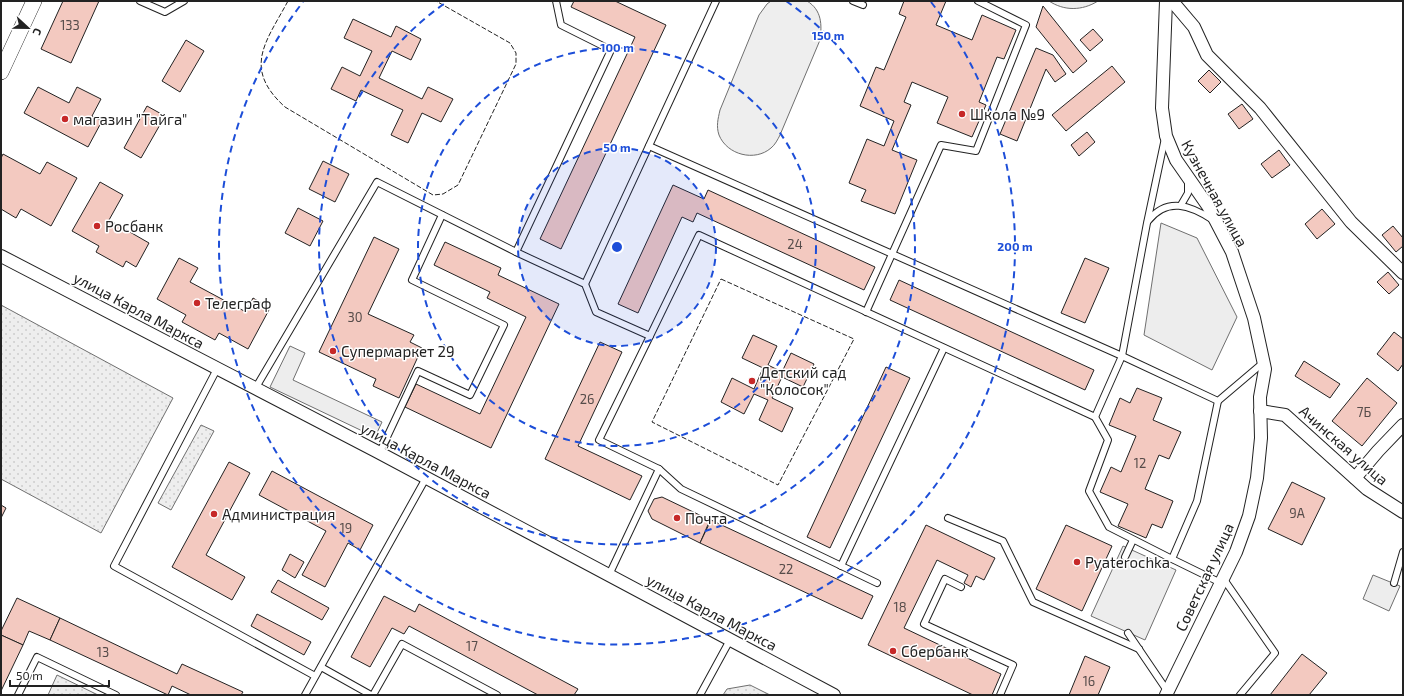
<svg xmlns="http://www.w3.org/2000/svg" width="1404" height="696" font-family="'Exo 2',sans-serif">
  <style>
    .grass { fill: url(#grass-dots); stroke: #6f6f6f }
    .pitch { fill: #eee; stroke: #6f6f6f }
    .parking { fill: #ededed; stroke: #6f6f6f }
    .building { fill: #f3c9c0; stroke: #222 }
    .lines { fill: none; stroke-linecap: round; stroke-linejoin: round }
    .service-casing { stroke: #222; stroke-width: 8 }
    .minor-casing { stroke: #222; stroke-width: 14 }
    .tertiary-casing { stroke: #222; stroke-width: 16 }
    .service { stroke: #fff; stroke-width: 6 }
    .minor { stroke: #fff; stroke-width: 12 }
    .tertiary { stroke: #fff; stroke-width: 15 }
    .fence { stroke: #222; stroke-width: 1; stroke-dasharray: 5 2; stroke-linecap: butt }
    .ring { fill: none; stroke: #1d4ed8; stroke-width: 2; stroke-dasharray: 7 5 }
    .poi-dot { fill: #c62828; stroke: #fff; stroke-width: 1.5 }
    .labels { text-anchor: middle; dominant-baseline: central; stroke-width: 3; stroke-linejoin: round; paint-order: stroke }
    .number-label { font-size: 13px; fill: #564c4a }
    .poi-label { font-size: 15px; fill: #222; stroke: #fff; text-anchor: start }
    .street-label { font-size: 15px; fill: #222; stroke: #fff }
    .centre { fill: #1d4ed8; stroke: #fff; stroke-width: 2 }
    .ring-label { font-size: 12px; text-anchor: middle; font-weight: bold; fill: #1d4ed8; stroke: #fff; stroke-width: 3; stroke-linejoin: round; paint-order: stroke }
  </style>
  <defs>
    <pattern id="grass-dots" width="8" height="8" patternUnits="userSpaceOnUse"><rect width="8" height="8" fill="#eee"/><path d="M2 2h.1M6 6h.1" fill="none" stroke="#ccc" stroke-width="1.8" stroke-linecap="round"/></pattern>
  </defs>
  <rect width="100%" height="100%" fill="#fff"/>
  <g class="grass">
    <path d="M 1,305 L 173,398 L 101,533 L 1,479 Z"/>
    <path d="M 201,425 L 214,431 L 171,510 L 158,503 Z"/>
    <path d="M 57,675 L 98,695 L 48,695 Z"/>
    <path d="M 750,685 L 770,695 L 723,695 L 727,689 Z"/>
  </g>
  <g class="pitch">
    <path d="M 771,1 L 807,1 C 822,10 822,25 820,40 L 780,135 C 778,139 775,145 771,148 C 755,162 727,155 719,135 C 716,126 718,119 720,110 L 759,15 L 767,4 Z"/>
    <path d="M 1049,1 L 1098,1 C 1082,11 1064,11 1049,1 Z"/>
  </g>
  <g class="parking">
    <path d="M 1161,223 L 1197,238 L 1237,317 L 1212,370 L 1144,335 Z"/>
    <path d="M 290,346 L 305,353 L 293,380 L 382,422 L 375,437 L 270,387 Z"/>
    <path d="M 1123,546 L 1176,570 L 1145,640 L 1091,616 Z"/>
    <path d="M 1373,575 L 1400,586 L 1389,611 L 1363,599 Z"/>
  </g>
  <g class="building">
    <path d="M 63,1 L 99,1 L 71,63 L 41,49 Z"/>
    <path d="M 574,1 L 615,1 L 666,25 L 561,249 L 540,239 L 635,37 L 571,7 Z"/>
    <path d="M 904,1 L 946,1 L 936,25 L 972,40 L 982,15 L 1016,30 L 1004,59 L 997,57 L 979,102 L 986,105 L 972,137 L 937,123 L 948,97 L 912,82 L 904,102 L 911,105 L 892,150 L 917,160 L 895,214 L 861,201 L 866,190 L 849,183 L 867,139 L 884,146 L 894,121 L 860,106 L 876,67 L 884,70 L 906,17 L 899,14 Z"/>
    <path d="M 1043,6 L 1087,61 L 1073,73 L 1036,27 Z"/>
    <path d="M 353,19 L 391,37 L 396,26 L 421,39 L 411,60 L 392,51 L 379,78 L 422,99 L 428,87 L 453,99 L 441,122 L 422,113 L 408,143 L 391,135 L 403,110 L 361,90 L 356,101 L 331,89 L 342,67 L 360,76 L 372,51 L 344,38 Z"/>
    <path d="M 1093,29 L 1103,40 L 1090,51 L 1080,40 Z"/>
    <path d="M 186,40 L 204,51 L 180,92 L 162,81 Z"/>
    <path d="M 1036,48 L 1053,55 L 1066,74 L 1055,82 L 1046,69 L 1017,141 L 1000,134 Z"/>
    <path d="M 1112,66 L 1125,82 L 1066,131 L 1052,115 Z"/>
    <path d="M 1209,70 L 1221,82 L 1210,93 L 1198,81 Z"/>
    <path d="M 38,87 L 69,103 L 77,87 L 101,99 L 92,116 L 102,121 L 88,147 L 24,113 Z"/>
    <path d="M 1242,104 L 1253,119 L 1239,129 L 1228,114 Z"/>
    <path d="M 147,106 L 165,116 L 141,158 L 124,148 Z"/>
    <path d="M 1087,132 L 1095,142 L 1079,156 L 1071,145 Z"/>
    <path d="M 1279,150 L 1290,165 L 1272,178 L 1261,164 Z"/>
    <path d="M 3,154 L 40,174 L 47,162 L 77,178 L 51,226 L 21,209 L 16,218 L 1,209 L 1,158 Z"/>
    <path d="M 323,161 L 349,174 L 335,202 L 309,189 Z"/>
    <path d="M 100,182 L 123,195 L 109,220 L 149,243 L 136,267 L 126,261 L 123,267 L 96,252 L 99,246 L 72,231 Z"/>
    <path d="M 673,185 L 704,199 L 708,190 L 875,267 L 864,290 L 697,213 L 693,222 L 682,217 L 638,313 L 618,304 Z"/>
    <path d="M 298,208 L 323,221 L 310,246 L 285,233 Z"/>
    <path d="M 1322,209 L 1335,224 L 1317,239 L 1305,224 Z"/>
    <path d="M 1393,226 L 1403,238 L 1403,246 L 1396,252 L 1382,235 Z"/>
    <path d="M 374,237 L 399,249 L 368,314 L 414,335 L 410,342 L 422,348 L 399,398 L 373,386 L 376,379 L 319,352 Z"/>
    <path d="M 445,242 L 501,268 L 498,275 L 559,304 L 491,448 L 405,407 L 416,384 L 480,414 L 526,317 L 487,298 L 490,292 L 434,265 Z"/>
    <path d="M 179,258 L 198,268 L 190,282 L 246,312 L 253,298 L 270,308 L 248,349 L 219,333 L 215,340 L 182,322 L 186,315 L 157,299 Z"/>
    <path d="M 1085,258 L 1109,268 L 1085,323 L 1061,313 Z"/>
    <path d="M 1388,272 L 1399,285 L 1389,294 L 1377,282 Z"/>
    <path d="M 899,280 L 1094,370 L 1085,390 L 890,300 Z"/>
    <path d="M 1394,332 L 1403,339 L 1403,364 L 1398,371 L 1377,354 Z"/>
    <path d="M 753,335 L 777,346 L 768,365 L 782,372 L 791,353 L 814,364 L 803,387 L 782,377 L 772,398 L 793,408 L 782,432 L 759,420 L 768,400 L 754,394 L 744,414 L 721,402 L 732,378 L 754,389 L 763,368 L 742,358 Z"/>
    <path d="M 600,342 L 622,352 L 578,446 L 642,476 L 630,500 L 545,459 Z"/>
    <path d="M 1304,361 L 1340,384 L 1330,398 L 1295,376 Z"/>
    <path d="M 886,367 L 910,378 L 830,548 L 807,537 Z"/>
    <path d="M 1367,378 L 1397,403 L 1362,446 L 1332,421 Z"/>
    <path d="M 1137,388 L 1162,398 L 1153,420 L 1181,432 L 1169,459 L 1159,455 L 1145,489 L 1173,501 L 1162,528 L 1152,524 L 1146,538 L 1118,526 L 1128,504 L 1100,492 L 1111,467 L 1121,472 L 1136,436 L 1109,425 L 1120,398 L 1130,403 Z"/>
    <path d="M 229,462 L 250,473 L 206,555 L 245,577 L 232,600 L 172,567 Z"/>
    <path d="M 272,471 L 373,525 L 360,550 L 348,543 L 325,587 L 302,575 L 326,531 L 259,495 Z"/>
    <path d="M 1292,482 L 1325,498 L 1302,545 L 1268,529 Z"/>
    <path d="M 662,497 L 710,520 L 700,543 L 652,519 L 648,511 L 654,499 Z"/>
    <path d="M 1,505 L 6,508 L 1,518 Z"/>
    <path d="M 711,520 L 873,596 L 862,619 L 700,543 Z"/>
    <path d="M 926,525 L 995,558 L 984,580 L 976,576 L 971,587 L 964,583 L 968,575 L 937,560 L 904,628 L 1001,674 L 992,695 L 973,695 L 868,645 Z"/>
    <path d="M 1066,525 L 1112,546 L 1082,611 L 1036,589 Z"/>
    <path d="M 290,554 L 304,562 L 295,578 L 282,570 Z"/>
    <path d="M 278,580 L 329,608 L 322,620 L 271,592 Z"/>
    <path d="M 384,596 L 415,612 L 419,604 L 578,689 L 574,695 L 538,695 L 409,626 L 404,634 L 392,628 L 370,667 L 351,657 Z"/>
    <path d="M 17,598 L 60,618 L 50,640 L 29,631 L 23,645 L 1,635 L 1,631 Z"/>
    <path d="M 257,614 L 311,642 L 304,655 L 251,626 Z"/>
    <path d="M 60,618 L 177,674 L 182,664 L 243,692 L 241,695 L 191,695 L 172,686 L 168,695 L 50,640 Z"/>
    <path d="M 1,635 L 23,645 L 1,691 Z"/>
    <path d="M 1302,654 L 1327,673 L 1309,695 L 1270,695 Z"/>
    <path d="M 1085,656 L 1110,667 L 1098,695 L 1069,695 Z"/>
  </g>
  <g class="lines">
    <defs>
      <g id="service">
        <path d="M 140,1 L 165,12 L 184,1"/>
        <path d="M 556,1 L 561,25 L 611,50 L 516,252 L 585,284 L 596,312 L 650,336 L 699,235 L 1095,417 L 1122,356 L 1147,223 L 1165,138"/>
        <path d="M 853,1 L 863,5"/>
        <path d="M 649,146 L 1122,356 L 1218,401 L 1264,362"/>
        <path d="M 1181,205 L 1188,193 L 1188,181"/>
        <path d="M 1148,221 C 1167,197 1190,205 1213,220"/>
        <path d="M 585,284 L 716,1"/>
        <path d="M 866,312 L 941,145 L 976,151 L 1026,25 L 978,1"/>
        <path d="M 217,369 L 114,566 L 315,676"/>
        <path d="M 255,389 L 377,182 L 516,252"/>
        <path d="M 1218,401 L 1197,501 L 1172,559 L 1221,583"/>
        <path d="M 1095,417 L 1108,440 L 1089,491 L 1109,527 L 1172,559"/>
        <path d="M 379,454 L 418,371 L 470,395 L 504,325 L 412,280 L 442,215"/>
        <path d="M 659,469 L 681,489 L 877,583"/>
        <path d="M 948,518 L 1003,541 L 1033,602 L 1139,649"/>
        <path d="M 1125,557 L 1133,540"/>
        <path d="M 841,566 L 944,348"/>
        <path d="M 609,575 L 659,469 L 599,440 L 650,336"/>
        <path d="M 1223,578 L 1275,653 L 1240,695"/>
        <path d="M 1394,583 L 1403,552"/>
        <path d="M 961,587 L 945,579 L 924,624 L 1013,665 L 1000,695"/>
        <path d="M 1128,633 L 1168,692"/>
        <path d="M 321,667 L 371,695"/>
        <path d="M 18,695 L 37,657 L 116,695"/>
        <path d="M 305,695 L 426,478"/>
        <path d="M 373,695 L 402,644 L 497,695"/>
        <path d="M 700,695 L 730,640"/>
      </g>
      <g id="minor">
        <path d="M 1166,1 L 1162,108 L 1166,136 L 1176,160 L 1208,206 L 1232,252 L 1254,318 L 1265,369 L 1260,397 L 1261,438 L 1257,478 L 1249,516 L 1236,552 L 1166,695"/>
        <path d="M 1172,1 L 1194,27 L 1207,55 L 1260,108 L 1351,222 L 1403,273"/>
        <path d="M 1,256 L 376,451 L 834,695"/>
        <path d="M 1260,411 L 1285,415 L 1367,489 L 1403,512"/>
        <path d="M 1355,478 L 1378,451 L 1403,425"/>
      </g>
      <path id="tertiary" d="M 1,72 L 34,1"/>
    </defs>
    <use href="#service" class="service-casing"/>
    <use href="#minor" class="minor-casing"/>
    <use href="#tertiary" class="tertiary-casing"/>
    <use href="#service" class="service"/>
    <use href="#minor" class="minor"/>
    <use href="#tertiary" class="tertiary"/>
    <g class="fence">
      <path d="M 288,1 C 266,42 242,68 285,107 L 433,195 L 443,194 L 458,185 L 516,64 L 516,53 L 510,43 L 436,1"/>
      <path d="M 721,279 L 854,339 L 778,485 L 652,422 Z"/>
    </g>
  </g>
  <circle cx="617" cy="247" r="99" fill="#1d4ed8" fill-opacity=".12"/>
  <g class="ring">
    <circle cx="617" cy="247" r="99"/>
    <circle cx="617" cy="247" r="199"/>
    <path d="M786 1A298 298 0 1 1 448 1"/>
    <path d="M931 2A398 398 0 1 1 303 2"/>
  </g>
  <g class="poi-dot">
    <circle cx="962" cy="114" r="4"/>
    <circle cx="65" cy="119" r="4"/>
    <circle cx="97" cy="226" r="4"/>
    <circle cx="197" cy="303" r="4"/>
    <circle cx="333" cy="351" r="4"/>
    <circle cx="752" cy="381" r="4"/>
    <circle cx="214" cy="514" r="4"/>
    <circle cx="677" cy="518" r="4"/>
    <circle cx="1077" cy="562" r="4"/>
    <circle cx="893" cy="651" r="4"/>
  </g>
  <g class="labels">
    <g class="number-label">
      <text x="70" y="25">133</text>
      <text x="795" y="244">24</text>
      <text x="355" y="317">30</text>
      <text x="587" y="399">26</text>
      <text x="1364" y="412">7Б</text>
      <text x="1140" y="463">12</text>
      <text x="1297" y="513">9А</text>
      <text x="346" y="528">19</text>
      <text x="786" y="569">22</text>
      <text x="900" y="607">18</text>
      <text x="472" y="646">17</text>
      <text x="103" y="652">13</text>
      <text x="1089" y="681">16</text>
    </g>
    <g class="poi-label">
      <text x="970" y="114">Школа №9</text>
      <text x="73" y="119">магазин "Тайга"</text>
      <text x="105" y="226">Росбанк</text>
      <text x="205" y="303">Телеграф</text>
      <text x="341" y="351">Супермаркет 29</text>
      <text x="760" y="372">Детский сад<tspan x="760" dy="17">"Колосок"</tspan></text>
      <text x="222" y="514">Администрация</text>
      <text x="685" y="518">Почта</text>
      <text x="1085" y="562">Pyaterochka</text>
      <text x="901" y="651">Сбербанк</text>
    </g>
    <g class="street-label">
      <text transform="translate(1215 193) rotate(61)">Кузнечная улица</text>
      <text transform="translate(139 310) rotate(28)">улица Карла Маркса</text>
      <text transform="translate(1344 445) rotate(41)">Ачинская улица</text>
      <text transform="translate(426 460) rotate(28)">улица Карла Маркса</text>
      <text transform="translate(1204 577) rotate(-65)">Советская улица</text>
      <text transform="translate(712 612) rotate(28)">улица Карла Маркса</text>
    </g>
  </g>
  <circle cx="617" cy="247" r="6" class="centre"/>
  <g class="ring-label">
    <text x="828" y="40">150 m</text>
    <text x="617" y="52">100 m</text>
    <text x="617" y="152">50 m</text>
    <text x="1015" y="251">200 m</text>
  </g>
  <rect width="1404" height="696" fill="none" stroke="#222222" stroke-width="4"/>
  <g transform="translate(28 28) rotate(112)" stroke="#ffffff" stroke-width="3" paint-order="stroke">
  <path d="M0-3L7 15L0 10L-7 15Z" fill="#222222"/>
  <text y="-6" font-size="11" font-weight="bold" text-anchor="middle" fill="#222222">С</text>
  </g>
  <path d="M10 680v6h99v-6" fill="none" stroke="#222222" stroke-width="2"/>
  <text x="16" y="680" font-size="12" fill="#222222" stroke="#ffffff" stroke-width="3" paint-order="stroke">50 m</text>
</svg>
